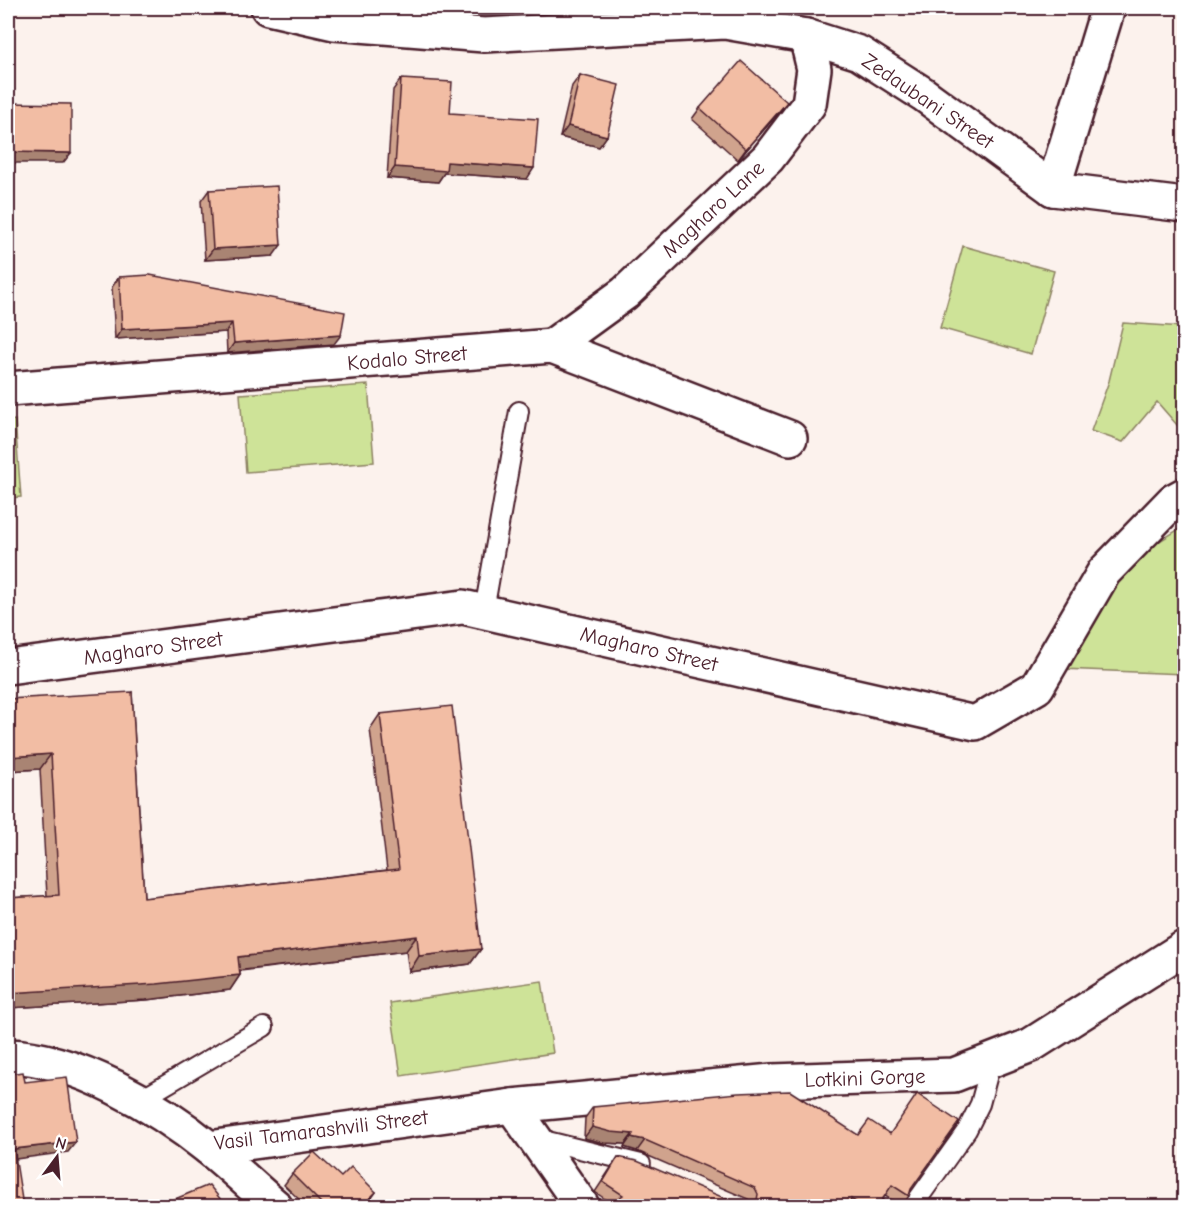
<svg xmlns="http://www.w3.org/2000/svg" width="1192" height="1214" font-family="'Comic Neue',sans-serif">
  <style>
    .green { fill: #cee398; stroke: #8c8162; stroke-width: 1.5 }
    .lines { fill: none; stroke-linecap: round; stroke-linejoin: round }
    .service-casing { stroke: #4a1f2b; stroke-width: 22 }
    .minor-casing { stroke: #4a1f2b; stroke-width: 38 }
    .service { stroke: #fff; stroke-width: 18 }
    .minor { stroke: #fff; stroke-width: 33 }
    .wall { fill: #d0a38d; stroke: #4a1f2b; stroke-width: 1.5 }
    .shaded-wall { fill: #a98473; stroke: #4a1f2b; stroke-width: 1.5 }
    .building { fill: #f2bda4; stroke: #4a1f2b; stroke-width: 1.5 }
    .labels { text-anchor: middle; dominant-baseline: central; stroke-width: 5; stroke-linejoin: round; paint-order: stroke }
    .street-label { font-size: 21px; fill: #4a1f2b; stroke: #fff }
  </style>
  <rect width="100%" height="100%" fill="#fcf2ed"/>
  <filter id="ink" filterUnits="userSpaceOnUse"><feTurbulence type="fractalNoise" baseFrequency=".0167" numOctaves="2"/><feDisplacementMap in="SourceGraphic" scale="12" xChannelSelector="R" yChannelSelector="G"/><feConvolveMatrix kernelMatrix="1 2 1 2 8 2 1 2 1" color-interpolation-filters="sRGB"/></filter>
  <g filter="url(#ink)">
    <g class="green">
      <path d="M 963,246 L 1054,271 L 1031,354 L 940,328 Z"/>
      <path d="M 1123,323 L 1184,327 L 1184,433 L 1157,402 L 1123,442 L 1091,431 L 1109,381 Z"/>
      <path d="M 368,385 L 374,462 L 246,472 L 240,394 Z"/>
      <path d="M 15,420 L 21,497 L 8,498 L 8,421 Z"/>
      <path d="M 1184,526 L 1184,674 L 1062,669 L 1102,599 L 1140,553 Z"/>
      <path d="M 542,981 L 553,1053 L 401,1076 L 390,1003 Z"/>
    </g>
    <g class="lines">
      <defs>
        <g id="service">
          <path d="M 484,611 L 519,411"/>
          <path d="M 140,1100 L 264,1027"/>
          <path d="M 535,1138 L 641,1164"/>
          <path d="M 913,1206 L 967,1130 L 980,1104 L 992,1060"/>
        </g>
        <g id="minor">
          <path d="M 268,8 L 334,23 L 484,35 L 725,22 L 806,36 L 859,53 L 923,94 L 1053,189 L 1184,205"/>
          <path d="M 1053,189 L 1108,8"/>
          <path d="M 552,346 L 625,293 L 768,158 L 809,104 L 814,69 L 806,36"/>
          <path d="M 8,389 L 552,346 L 790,438"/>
          <path d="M 8,667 L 463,607 L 975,723 L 1037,687 L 1104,572 L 1173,501 L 1184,495"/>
          <path d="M 8,1056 C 76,1058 157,1106 210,1149 C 232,1167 253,1187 275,1206"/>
          <path d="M 512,1106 L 582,1206"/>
          <path d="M 209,1148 L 512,1106 L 772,1081 L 954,1075 L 1031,1045 L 1184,948"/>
        </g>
      </defs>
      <use href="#service" class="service-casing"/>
      <use href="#minor" class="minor-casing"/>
      <use href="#service" class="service"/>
      <use href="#minor" class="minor"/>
    </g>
    <g class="wall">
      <path d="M 580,75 L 607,136 L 599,147 L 560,137 L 572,86 Z"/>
      <path d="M 401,79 L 450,113 L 527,179 L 444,173 L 438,182 L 387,178 L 393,90 Z"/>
      <path d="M 787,102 L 779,112 L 738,160 L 692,119 L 700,108 Z"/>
      <path d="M 209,190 L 273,256 L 205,260 L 201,201 Z"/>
      <path d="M 119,277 L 334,344 L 227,353 L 226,332 L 115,339 L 112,287 Z"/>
      <path d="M 132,692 L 144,898 L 387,870 L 370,729 L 380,714 L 481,949 L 470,964 L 409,972 L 406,951 L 240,971 L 240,975 L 230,990 L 146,1000 L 8,1008 L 8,898 L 47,896 L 40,769 L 8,771 Z"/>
      <path d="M 593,1107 L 911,1189 L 909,1196 L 902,1206 L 885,1196 L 878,1206 L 608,1206 L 611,1203 L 595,1192 L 618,1157 L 743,1206 L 748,1206 L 750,1205 L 748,1199 L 637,1151 L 624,1147 L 625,1144 L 604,1143 L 584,1138 L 585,1118 Z"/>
      <path d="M 292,1174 L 341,1177 L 376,1192 L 365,1206 L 306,1206 L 284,1185 Z"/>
    </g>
    <g class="shaded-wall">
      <path d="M 787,102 L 779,112 L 738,160 L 746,149 Z"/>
      <path d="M 568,126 L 607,136 L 599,147 L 560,137 Z"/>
      <path d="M 8,152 L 71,153 L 63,163 L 8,163 Z"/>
      <path d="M 447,162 L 534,168 L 527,179 L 444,173 L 438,182 L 387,178 L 395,167 Z"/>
      <path d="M 281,245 L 273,256 L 205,260 L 213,249 Z"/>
      <path d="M 232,323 L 226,332 L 115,339 L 122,329 Z"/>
      <path d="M 341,335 L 334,344 L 227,353 L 234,343 Z"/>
      <path d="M 51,754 L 40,769 L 8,771 L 8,757 Z"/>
      <path d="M 417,936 L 406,951 L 227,972 L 238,957 Z"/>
      <path d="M 481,949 L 470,964 L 409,972 L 419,956 Z"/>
      <path d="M 240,975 L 230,990 L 146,1000 L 8,1008 L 8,993 Z"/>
      <path d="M 592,1127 L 633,1134 L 625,1144 L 604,1143 L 584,1138 Z"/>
      <path d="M 631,1137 L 645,1140 L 637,1151 L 624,1147 Z"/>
      <path d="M 76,1142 L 68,1152 L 8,1160 L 14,1149 Z"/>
      <path d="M 376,1192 L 368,1203 L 365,1206 L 362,1206 Z"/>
    </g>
    <g class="building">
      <path d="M 741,61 L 787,102 L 746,149 L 700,108 Z"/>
      <path d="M 580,75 L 619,85 L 607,136 L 568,126 Z"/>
      <path d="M 401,79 L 452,82 L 450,113 L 538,119 L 534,168 L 447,162 L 446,171 L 395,167 Z"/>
      <path d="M 8,103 L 71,104 L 71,153 L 8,152 Z"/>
      <path d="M 277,186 L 281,245 L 213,249 L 209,190 Z"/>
      <path d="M 150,275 L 345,312 L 341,335 L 234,343 L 232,323 L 122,329 L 119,277 Z"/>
      <path d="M 132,692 L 144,898 L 399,869 L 380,714 L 452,706 L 481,949 L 419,956 L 417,936 L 238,957 L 240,975 L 157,984 L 8,993 L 8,898 L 59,895 L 51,754 L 8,757 L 8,699 Z"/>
      <path d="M 23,1072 L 25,1082 L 67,1077 L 76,1142 L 14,1149 L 23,1206 L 8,1206 L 8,1074 Z"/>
      <path d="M 790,1091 L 858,1135 L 869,1120 L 890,1134 L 917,1094 L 959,1122 L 911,1189 L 909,1196 L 892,1185 L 878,1206 L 862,1206 L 851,1199 L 849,1206 L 610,1206 L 609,1205 L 623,1195 L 603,1182 L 618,1157 L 637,1161 L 743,1206 L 748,1206 L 757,1200 L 758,1194 L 755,1188 L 645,1140 L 631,1137 L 633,1134 L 611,1132 L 592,1127 L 593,1107 L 738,1093 Z"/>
      <path d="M 314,1152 L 341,1177 L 351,1167 L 376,1192 L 362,1206 L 324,1206 L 292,1174 Z"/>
      <path d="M 209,1185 L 226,1206 L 170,1206 L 168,1202 Z"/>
    </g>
  </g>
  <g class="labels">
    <g class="street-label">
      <text transform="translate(928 101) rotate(34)">Zedaubani Street</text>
      <text transform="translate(713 209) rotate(-43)">Magharo Lane</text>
      <text transform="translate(407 358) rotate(-5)">Kodalo Street</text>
      <text transform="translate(153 648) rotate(-8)">Magharo Street</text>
      <text transform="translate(649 649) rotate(13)">Magharo Street</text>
      <text transform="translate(865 1078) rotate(-2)">Lotkini Gorge</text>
      <text transform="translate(321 1130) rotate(-7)">Vasil Tamarashvili Street</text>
    </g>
  </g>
  <rect width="1192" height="1214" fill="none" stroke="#fff" stroke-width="30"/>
  <rect x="15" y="15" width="1162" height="1184" fill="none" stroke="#4a1f2b" stroke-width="2" filter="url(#ink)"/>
  <g transform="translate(57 1157) rotate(16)" stroke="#ffffff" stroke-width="4.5" paint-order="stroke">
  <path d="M0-4.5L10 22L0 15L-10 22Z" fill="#4a1f2b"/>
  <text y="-9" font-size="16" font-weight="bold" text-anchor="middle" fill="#4a1f2b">N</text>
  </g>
</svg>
